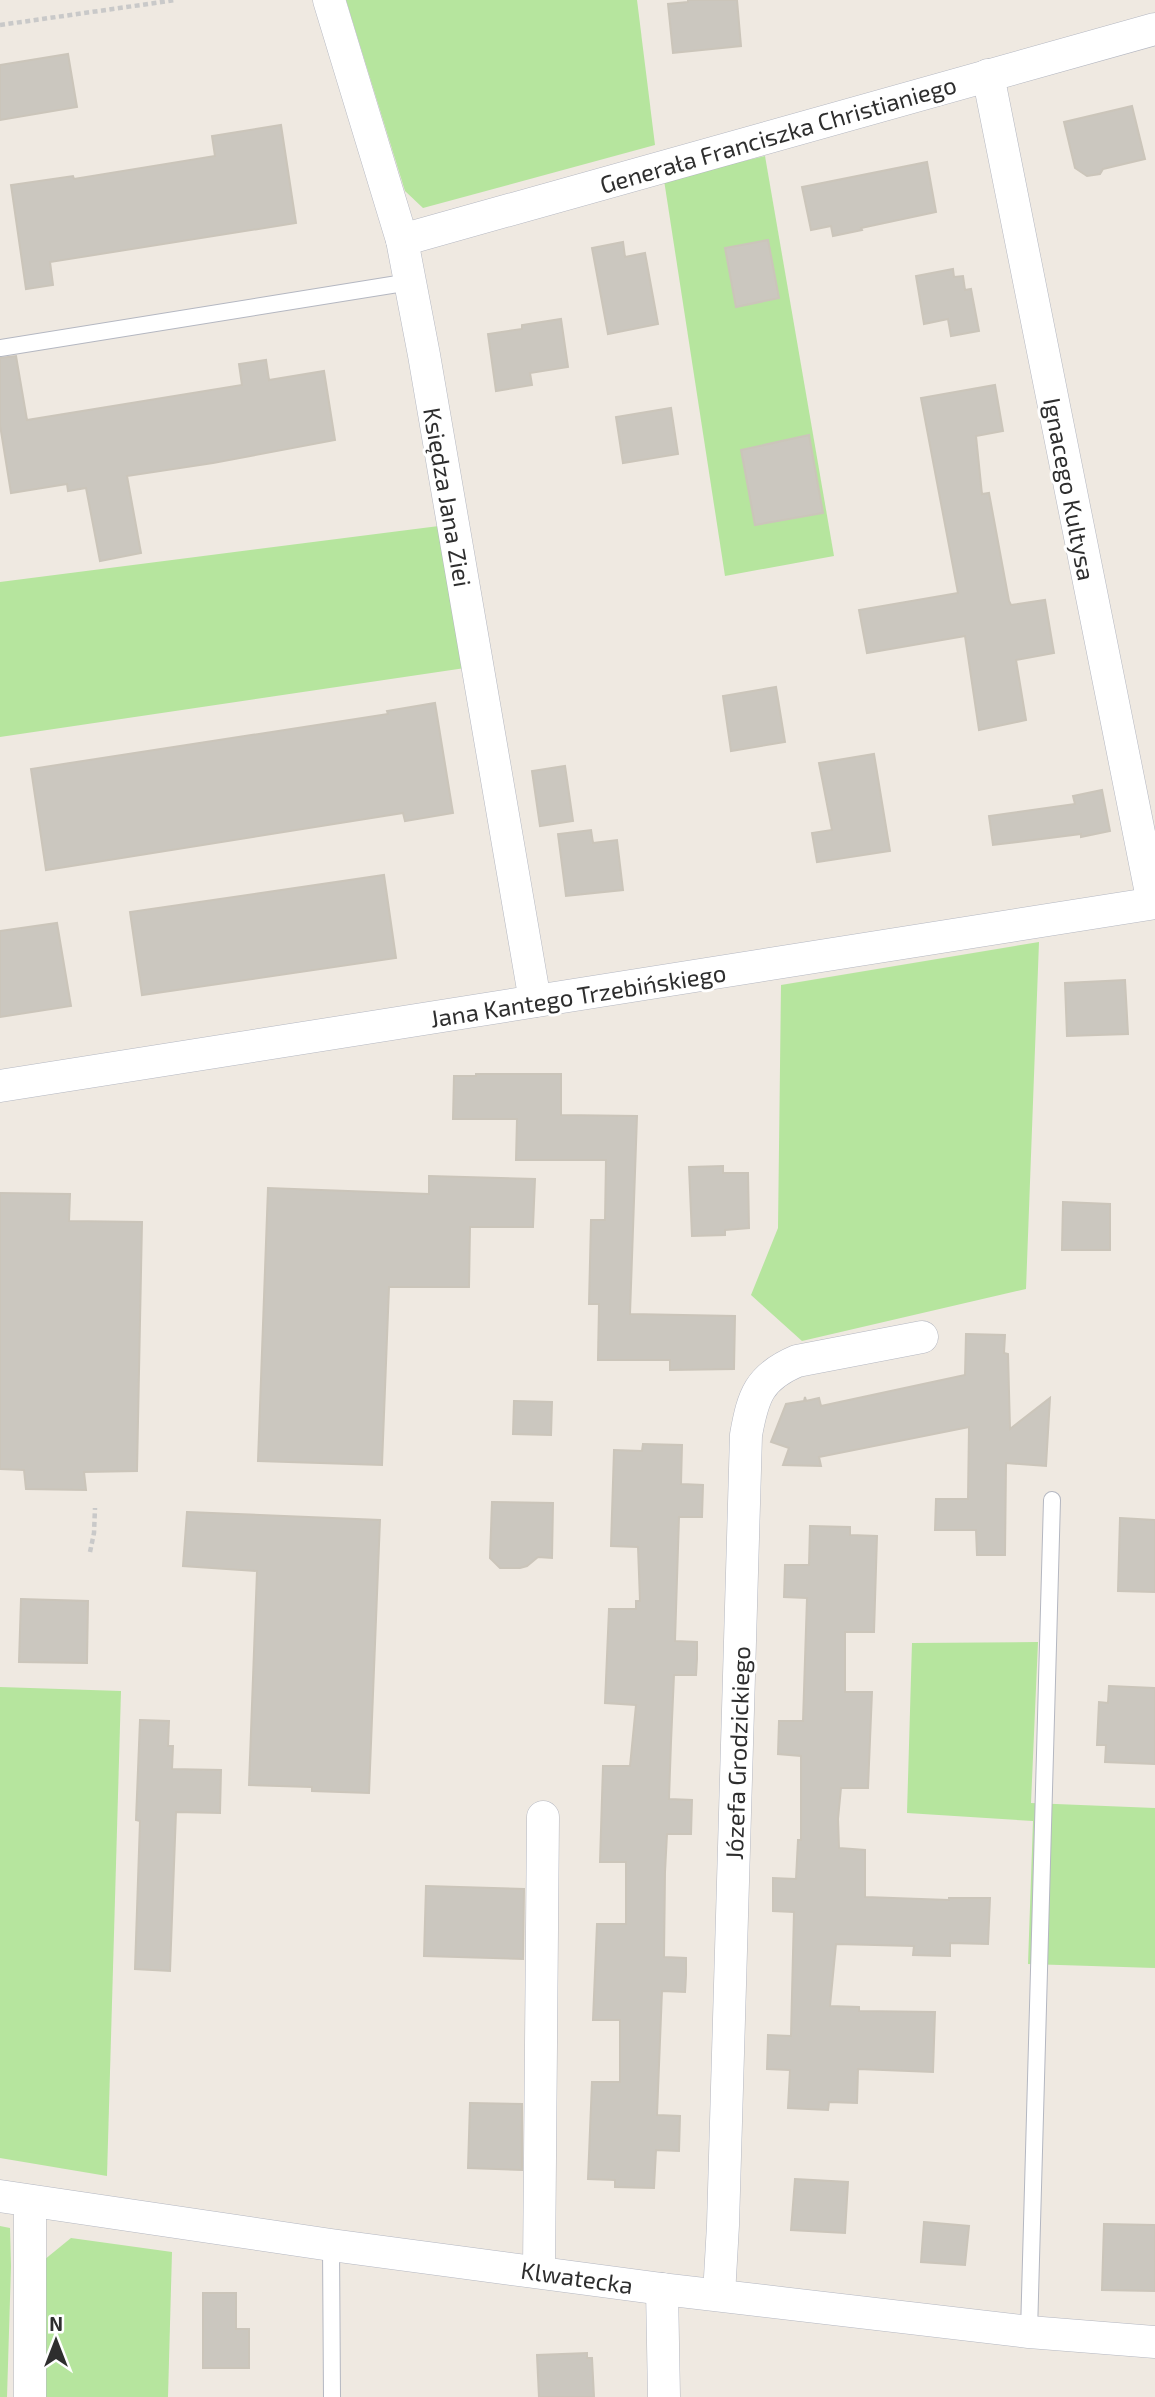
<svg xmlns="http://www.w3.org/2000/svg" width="1155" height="2397" font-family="'Exo 2',sans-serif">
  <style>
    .green { fill: #b6e59e }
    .building { fill: #cbc7bf; stroke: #cbc5ba; stroke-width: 2 }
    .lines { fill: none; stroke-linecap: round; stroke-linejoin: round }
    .lane-casing { stroke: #b4b7c1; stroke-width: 18 }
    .street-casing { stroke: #b4b7c1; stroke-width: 33 }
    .path { stroke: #c9c9c9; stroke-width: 4.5; stroke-dasharray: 5 3.5; stroke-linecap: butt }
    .lane { stroke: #fff; stroke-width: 16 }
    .street { stroke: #fff; stroke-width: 32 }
    .labels { text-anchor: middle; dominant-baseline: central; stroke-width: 6; stroke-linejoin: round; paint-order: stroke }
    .street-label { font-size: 24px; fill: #2e2e2e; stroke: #fff }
  </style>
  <rect width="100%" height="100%" fill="#efe9e1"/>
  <g class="green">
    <path d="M 346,0 L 637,0 L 655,145 L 423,208 L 405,191 Z"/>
    <path d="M 765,156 L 834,556 L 725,576 L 664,180 Z"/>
    <path d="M 439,526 L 465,668 L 0,737 L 0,582 Z"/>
    <path d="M 1039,942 L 1026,1289 L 802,1341 L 751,1295 L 778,1228 L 781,985 Z"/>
    <path d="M 1038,1642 L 1031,1803 L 1155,1808 L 1155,1968 L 1028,1964 L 1033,1821 L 907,1813 L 912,1643 Z"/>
    <path d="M 0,1687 L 121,1691 L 107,2176 L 0,2158 Z"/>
    <path d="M 0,2226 L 10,2228 L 11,2266 L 7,2397 L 0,2397 Z"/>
    <path d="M 71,2238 L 172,2252 L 168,2397 L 39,2397 L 44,2260 Z"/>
  </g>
  <g class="building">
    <path d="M 688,0 L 737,0 L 741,46 L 673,53 L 668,4 L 688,2 Z"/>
    <path d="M 68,54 L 77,107 L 0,120 L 0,65 Z"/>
    <path d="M 1132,106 L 1145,159 L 1103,169 L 1100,174 L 1087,176 L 1075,168 L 1064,122 Z"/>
    <path d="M 281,125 L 296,223 L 50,262 L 53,285 L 26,289 L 11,185 L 73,176 L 74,179 L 215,156 L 212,136 Z"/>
    <path d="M 927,162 L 936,212 L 861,228 L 862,230 L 833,236 L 831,226 L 811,230 L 802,187 Z"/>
    <path d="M 768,240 L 779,298 L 736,307 L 725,248 Z"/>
    <path d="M 623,242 L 625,257 L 645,253 L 658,324 L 608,334 L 592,248 Z"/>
    <path d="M 953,269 L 954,277 L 963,276 L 965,290 L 971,289 L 979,331 L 951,336 L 948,319 L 924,324 L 916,276 Z"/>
    <path d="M 561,319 L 568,367 L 530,373 L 532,385 L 496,391 L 488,334 L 522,329 L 522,325 Z"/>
    <path d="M 16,356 L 27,420 L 242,385 L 239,364 L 266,360 L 269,380 L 324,371 L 335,440 L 213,463 L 127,476 L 141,553 L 100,561 L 86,488 L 68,491 L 67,484 L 11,493 L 0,425 L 0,358 Z"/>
    <path d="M 995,385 L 1003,431 L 976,436 L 982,494 L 989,493 L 1009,601 L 1011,605 L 1045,600 L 1054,653 L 1016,660 L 1026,720 L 979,730 L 965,636 L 867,653 L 859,610 L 958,593 L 921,398 Z"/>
    <path d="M 671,408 L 678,454 L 623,463 L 616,417 Z"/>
    <path d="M 809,435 L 823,513 L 755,525 L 741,450 Z"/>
    <path d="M 776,687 L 785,742 L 731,751 L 723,696 Z"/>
    <path d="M 435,703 L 453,813 L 405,821 L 403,813 L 46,870 L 31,769 L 388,714 L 387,711 Z"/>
    <path d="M 874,754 L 890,851 L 817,862 L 812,833 L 832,830 L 819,763 Z"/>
    <path d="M 565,766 L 573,821 L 540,826 L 532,771 Z"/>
    <path d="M 1102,790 L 1110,831 L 1081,837 L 1081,834 L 993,845 L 989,816 L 1075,804 L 1073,796 Z"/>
    <path d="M 591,830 L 593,843 L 617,840 L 623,890 L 566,896 L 558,834 Z"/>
    <path d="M 384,875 L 396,958 L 142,995 L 130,912 Z"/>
    <path d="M 57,923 L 71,1006 L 0,1017 L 0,931 Z"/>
    <path d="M 1125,980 L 1128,1034 L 1067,1036 L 1065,983 Z"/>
    <path d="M 476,1074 L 561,1074 L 561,1115 L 637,1116 L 630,1314 L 735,1316 L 734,1369 L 670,1370 L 670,1360 L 598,1360 L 599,1304 L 589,1304 L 591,1220 L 605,1220 L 606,1160 L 516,1160 L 517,1119 L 453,1119 L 454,1076 L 476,1076 Z"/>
    <path d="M 723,1166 L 723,1173 L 748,1173 L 749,1228 L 725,1230 L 725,1235 L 692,1236 L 689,1167 Z"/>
    <path d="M 429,1176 L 535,1179 L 533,1227 L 470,1227 L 469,1287 L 389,1287 L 382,1465 L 258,1461 L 268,1188 L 429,1194 Z"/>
    <path d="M 0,1193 L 70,1194 L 69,1221 L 142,1222 L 137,1471 L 84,1472 L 86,1490 L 26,1489 L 24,1470 L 0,1469 Z"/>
    <path d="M 1063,1202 L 1110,1204 L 1110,1250 L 1062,1250 Z"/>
    <path d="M 966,1334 L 1005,1335 L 1004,1353 L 1008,1354 L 1010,1429 L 1050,1398 L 1046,1466 L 1006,1463 L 1005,1555 L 977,1555 L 976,1530 L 935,1530 L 936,1499 L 968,1499 L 969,1427 L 819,1457 L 821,1466 L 783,1465 L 789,1448 L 771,1442 L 786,1404 L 804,1401 L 805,1397 L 806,1401 L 819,1398 L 821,1406 L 965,1375 Z"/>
    <path d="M 514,1401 L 552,1402 L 551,1435 L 513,1434 Z"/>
    <path d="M 643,1444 L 682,1445 L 681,1484 L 703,1485 L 702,1517 L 679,1517 L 675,1641 L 697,1642 L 697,1659 L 696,1675 L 674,1675 L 671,1742 L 669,1799 L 692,1800 L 691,1834 L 667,1834 L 665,1872 L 664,1957 L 686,1958 L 686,1975 L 685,1992 L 662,1991 L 657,2115 L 680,2116 L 679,2151 L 656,2150 L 654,2188 L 615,2187 L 615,2180 L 588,2179 L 592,2082 L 620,2082 L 620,2020 L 593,2020 L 597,1924 L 626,1924 L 626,1862 L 600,1862 L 603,1766 L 630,1766 L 636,1705 L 605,1703 L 609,1609 L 636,1609 L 636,1601 L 640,1601 L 638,1547 L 611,1546 L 614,1450 L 642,1451 Z"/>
    <path d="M 492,1502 L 553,1503 L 552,1558 L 538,1557 L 527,1566 L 520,1568 L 500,1568 L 490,1558 Z"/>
    <path d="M 187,1512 L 380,1520 L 369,1793 L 312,1791 L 312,1787 L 249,1785 L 257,1571 L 183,1566 Z"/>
    <path d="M 1120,1518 L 1155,1520 L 1155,1592 L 1118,1591 Z"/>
    <path d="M 810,1526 L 850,1527 L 850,1535 L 877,1536 L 874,1632 L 845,1632 L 845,1692 L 872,1692 L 868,1788 L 841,1788 L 838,1819 L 839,1848 L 865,1850 L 865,1897 L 949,1900 L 949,1898 L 990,1898 L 988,1944 L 950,1943 L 950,1956 L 913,1955 L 914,1946 L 836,1944 L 830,2006 L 859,2007 L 859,2011 L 935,2012 L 933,2072 L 858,2069 L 857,2103 L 829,2102 L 828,2110 L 788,2108 L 790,2070 L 767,2069 L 768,2035 L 791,2036 L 794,1912 L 773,1911 L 773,1878 L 796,1879 L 798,1840 L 801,1840 L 801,1756 L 778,1754 L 779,1721 L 803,1721 L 807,1598 L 784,1597 L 785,1565 L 809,1565 Z"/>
    <path d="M 21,1599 L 88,1601 L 87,1663 L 19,1662 Z"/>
    <path d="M 1109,1686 L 1155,1688 L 1155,1764 L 1105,1762 L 1106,1745 L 1097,1745 L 1099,1702 L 1108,1703 Z"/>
    <path d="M 140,1720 L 169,1721 L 168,1746 L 173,1746 L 172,1769 L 221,1770 L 220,1813 L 176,1812 L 170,1971 L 135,1969 L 140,1821 L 136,1820 Z"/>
    <path d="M 426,1886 L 524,1889 L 523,1959 L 424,1956 Z"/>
    <path d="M 470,2103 L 522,2104 L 522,2170 L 468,2168 Z"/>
    <path d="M 795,2179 L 848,2182 L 845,2233 L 791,2230 Z"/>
    <path d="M 924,2222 L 969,2226 L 965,2265 L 921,2262 Z"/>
    <path d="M 1104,2224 L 1155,2225 L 1155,2291 L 1102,2290 Z"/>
    <path d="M 203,2293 L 236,2293 L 236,2329 L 249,2329 L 249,2368 L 203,2368 Z"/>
    <path d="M 587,2353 L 587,2358 L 592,2358 L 594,2397 L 539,2397 L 537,2355 Z"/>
  </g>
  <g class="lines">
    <defs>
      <g id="lane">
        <path d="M 0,348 L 410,282"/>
        <path d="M 331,2245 L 332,2397"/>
        <path d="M 1029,2332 L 1052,1500"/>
      </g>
      <g id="street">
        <path d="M 329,0 L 402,240 L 424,355 L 535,1001"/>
        <path d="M 988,75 L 1153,903"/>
        <path d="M 402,240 L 1155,29"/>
        <path d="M 0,1086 L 1155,903"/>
        <path d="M 0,2196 L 331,2245 L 662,2289 L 1029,2332 L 1155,2342"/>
        <path d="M 539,2271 L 543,1817"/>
        <path d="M 662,2289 L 664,2397"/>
        <path d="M 719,2295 L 723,2225 L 746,1435 C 753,1396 759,1377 797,1361 L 922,1337"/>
        <path d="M 30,2397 L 30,2201"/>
      </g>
    </defs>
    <use href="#lane" class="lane-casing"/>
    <use href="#street" class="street-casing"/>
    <g class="path">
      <path d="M 0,25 L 176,0"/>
      <path d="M 90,1552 L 94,1533 L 95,1508"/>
    </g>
    <use href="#lane" class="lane"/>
    <use href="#street" class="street"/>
  </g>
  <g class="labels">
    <g class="street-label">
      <text transform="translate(778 134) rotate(-16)">Generała Franciszka Christianiego</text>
      <text transform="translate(1070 489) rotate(79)">Ignacego Kultysa</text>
      <text transform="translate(448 497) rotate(80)">Księdza Jana Ziei</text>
      <text transform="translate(578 995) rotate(-9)">Jana Kantego Trzebińskiego</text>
      <text transform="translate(737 1753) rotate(-88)">Józefa Grodzickiego</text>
      <text transform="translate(577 2277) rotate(8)">Klwatecka</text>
    </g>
  </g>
  <g transform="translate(56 2341)" stroke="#ffffff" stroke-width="5" paint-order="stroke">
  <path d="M0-5L12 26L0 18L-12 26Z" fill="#2e2e2e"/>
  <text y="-10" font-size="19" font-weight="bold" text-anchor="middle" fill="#2e2e2e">N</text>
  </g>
</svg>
